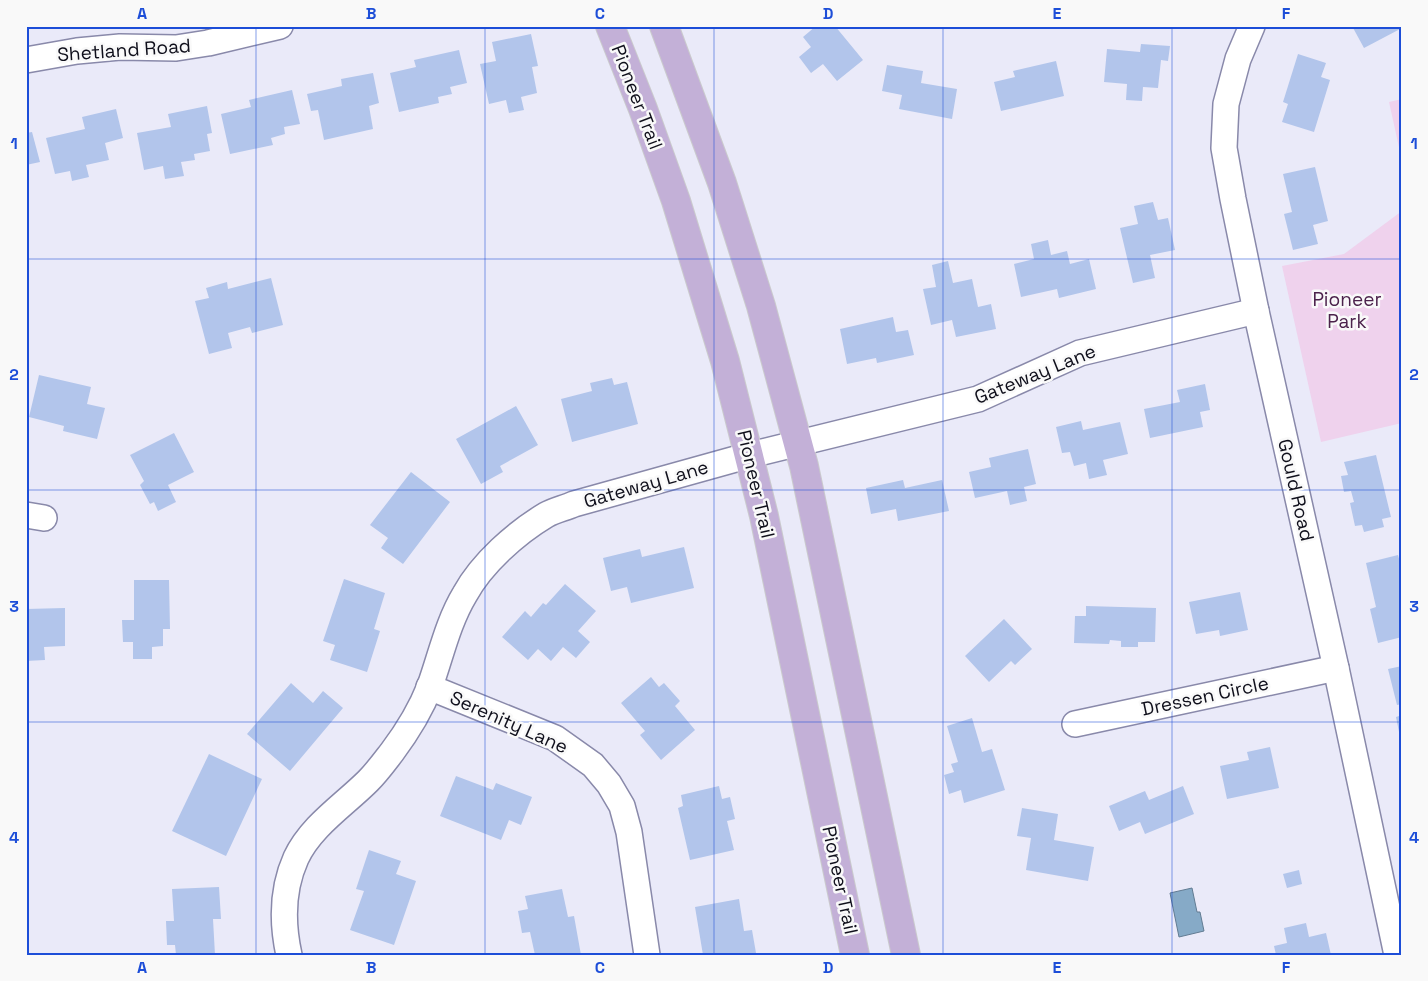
<svg xmlns="http://www.w3.org/2000/svg" width="1428" height="981" font-family="'Space Grotesk',sans-serif">
  <style>
    .green { fill: #efd2ed }
    .water { fill: #86aac7; stroke: #627c93 }
    .building { fill: #b2c5eb }
    .lines { fill: none; stroke-linecap: round; stroke-linejoin: round }
    .minor-casing { stroke: #8989aa; stroke-width: 28 }
    .major-casing { stroke: #cacacd; stroke-width: 30 }
    .minor { stroke: #fff; stroke-width: 25 }
    .major { stroke: #c3b0d7; stroke-width: 28 }
    .grid { fill: none; stroke: #1d4ed8; stroke-width: 1; stroke-opacity: 0.55 }
    .labels { text-anchor: middle; dominant-baseline: central; stroke-width: 5; stroke-linejoin: round; paint-order: stroke }
    .street-label { font-size: 19px; fill: #0f0f1b; stroke: #f9f9f9 }
    .park-label { font-size: 19px; fill: #4c224c; stroke: #f9f9f9 }
    .neatline { fill: none; stroke: #1d4ed8; stroke-width: 2 }
    .grid-label { font-size: 16px; text-anchor: middle; font-weight: bold; fill: #1d4ed8 }
  </style>
  <rect width="100%" height="100%" fill="#eaeaf9"/>
  <g class="green">
    <path d="M 1402,99 L 1402,161 L 1389,102 Z"/>
    <path d="M 1402,211 L 1402,423 L 1321,442 L 1282,266 L 1344,254 Z"/>
  </g>
  <path class="water" d="M 1192,888 L 1197,912 L 1200,912 L 1204,931 L 1179,937 L 1170,893 Z"/>
  <g class="building">
    <path d="M 816,26 L 835,26 L 863,60 L 837,81 L 823,64 L 811,73 L 799,57 L 811,47 L 803,37 Z"/>
    <path d="M 1352,26 L 1402,26 L 1402,28 L 1364,48 Z"/>
    <path d="M 531,34 L 538,66 L 532,67 L 537,93 L 521,97 L 524,110 L 509,113 L 506,100 L 489,104 L 480,64 L 496,61 L 492,42 Z"/>
    <path d="M 1141,44 L 1170,46 L 1168,61 L 1161,60 L 1158,88 L 1143,87 L 1142,101 L 1126,100 L 1127,84 L 1104,82 L 1107,49 L 1140,52 Z"/>
    <path d="M 459,50 L 467,83 L 450,87 L 452,94 L 438,97 L 439,103 L 399,112 L 390,73 L 416,67 L 414,60 Z"/>
    <path d="M 1298,54 L 1326,63 L 1321,77 L 1330,80 L 1314,132 L 1282,122 L 1288,104 L 1283,102 Z"/>
    <path d="M 1056,61 L 1064,96 L 1001,111 L 994,82 L 1015,77 L 1013,71 Z"/>
    <path d="M 887,65 L 923,71 L 921,83 L 957,89 L 952,119 L 899,109 L 902,95 L 882,91 Z"/>
    <path d="M 373,73 L 379,103 L 369,106 L 373,129 L 324,140 L 318,110 L 311,111 L 307,94 L 342,86 L 341,79 Z"/>
    <path d="M 292,90 L 300,124 L 284,127 L 285,134 L 271,138 L 273,145 L 230,154 L 221,114 L 251,107 L 249,100 Z"/>
    <path d="M 207,106 L 212,133 L 207,134 L 210,151 L 194,154 L 195,160 L 181,162 L 184,176 L 165,179 L 163,166 L 144,170 L 137,133 L 171,127 L 168,114 Z"/>
    <path d="M 116,109 L 123,138 L 105,143 L 109,160 L 86,165 L 89,177 L 72,181 L 70,171 L 55,174 L 46,138 L 85,129 L 82,117 Z"/>
    <path d="M 32,132 L 40,162 L 26,165 L 26,133 Z"/>
    <path d="M 1315,167 L 1328,221 L 1313,225 L 1318,244 L 1293,250 L 1284,214 L 1292,212 L 1283,174 Z"/>
    <path d="M 1153,202 L 1158,220 L 1168,218 L 1175,250 L 1150,255 L 1155,278 L 1133,283 L 1120,228 L 1138,224 L 1134,206 Z"/>
    <path d="M 1048,240 L 1051,255 L 1067,251 L 1070,264 L 1089,259 L 1096,289 L 1059,298 L 1057,289 L 1021,297 L 1014,264 L 1034,259 L 1031,244 Z"/>
    <path d="M 948,261 L 953,283 L 972,279 L 978,307 L 991,304 L 996,329 L 956,337 L 952,320 L 931,325 L 923,289 L 936,287 L 932,265 Z"/>
    <path d="M 271,278 L 283,325 L 252,333 L 250,327 L 228,333 L 232,348 L 209,354 L 195,301 L 209,298 L 206,288 L 227,282 L 228,289 Z"/>
    <path d="M 893,317 L 896,332 L 908,330 L 914,355 L 877,363 L 876,358 L 847,364 L 840,329 Z"/>
    <path d="M 39,375 L 91,387 L 87,404 L 105,408 L 97,439 L 63,431 L 64,426 L 29,417 Z"/>
    <path d="M 612,378 L 614,385 L 627,382 L 638,424 L 572,442 L 561,399 L 592,391 L 590,383 Z"/>
    <path d="M 1205,384 L 1210,410 L 1200,412 L 1203,427 L 1150,438 L 1144,409 L 1180,402 L 1177,390 Z"/>
    <path d="M 516,406 L 538,445 L 500,466 L 503,472 L 481,484 L 456,439 Z"/>
    <path d="M 1081,421 L 1083,430 L 1120,422 L 1128,454 L 1103,460 L 1107,475 L 1089,479 L 1086,463 L 1074,466 L 1070,452 L 1062,453 L 1056,427 Z"/>
    <path d="M 174,433 L 194,472 L 168,485 L 176,502 L 158,511 L 154,502 L 150,504 L 140,485 L 144,481 L 130,455 Z"/>
    <path d="M 1028,449 L 1036,484 L 1024,487 L 1027,501 L 1010,505 L 1007,491 L 975,498 L 969,472 L 991,467 L 989,458 Z"/>
    <path d="M 1376,455 L 1391,517 L 1382,519 L 1384,527 L 1364,532 L 1362,525 L 1355,526 L 1350,503 L 1354,502 L 1351,491 L 1344,492 L 1341,476 L 1348,475 L 1344,462 Z"/>
    <path d="M 411,472 L 450,502 L 403,564 L 381,548 L 388,538 L 370,525 Z"/>
    <path d="M 903,480 L 905,488 L 942,480 L 949,511 L 898,521 L 896,509 L 871,514 L 866,488 Z"/>
    <path d="M 684,547 L 694,588 L 631,603 L 627,587 L 611,591 L 603,558 L 640,549 L 642,557 Z"/>
    <path d="M 1398,555 L 1402,570 L 1402,637 L 1378,643 L 1370,609 L 1376,607 L 1366,563 Z"/>
    <path d="M 344,579 L 385,593 L 374,629 L 380,631 L 367,672 L 330,660 L 335,645 L 323,641 Z"/>
    <path d="M 134,580 L 169,580 L 170,629 L 163,629 L 163,646 L 152,647 L 152,659 L 133,659 L 133,642 L 123,642 L 122,620 L 134,620 Z"/>
    <path d="M 565,584 L 596,611 L 578,631 L 590,642 L 576,658 L 563,647 L 551,661 L 538,649 L 528,660 L 502,637 L 525,611 L 531,617 L 543,603 L 546,605 Z"/>
    <path d="M 1240,592 L 1248,630 L 1220,636 L 1219,630 L 1196,634 L 1189,602 Z"/>
    <path d="M 1086,606 L 1156,608 L 1155,642 L 1138,642 L 1138,647 L 1121,647 L 1121,641 L 1110,640 L 1109,644 L 1074,643 L 1075,616 L 1086,616 Z"/>
    <path d="M 65,608 L 65,646 L 44,647 L 45,660 L 26,661 L 26,609 Z"/>
    <path d="M 1004,619 L 1032,649 L 1015,665 L 1011,661 L 989,682 L 965,656 Z"/>
    <path d="M 1402,666 L 1402,704 L 1397,705 L 1388,669 Z"/>
    <path d="M 651,677 L 659,687 L 664,683 L 680,701 L 675,706 L 695,730 L 661,760 L 640,735 L 645,731 L 621,703 Z"/>
    <path d="M 291,683 L 313,703 L 323,691 L 343,708 L 290,771 L 247,734 Z"/>
    <path d="M 1402,715 L 1402,731 L 1399,732 L 1396,717 Z"/>
    <path d="M 972,718 L 982,752 L 992,749 L 1005,790 L 964,803 L 961,790 L 949,794 L 944,775 L 954,772 L 951,764 L 958,762 L 947,726 Z"/>
    <path d="M 1270,747 L 1279,788 L 1227,799 L 1220,766 L 1249,760 L 1247,752 Z"/>
    <path d="M 209,754 L 262,779 L 226,856 L 172,831 Z"/>
    <path d="M 456,776 L 493,790 L 496,783 L 532,797 L 521,825 L 509,820 L 501,840 L 440,816 Z"/>
    <path d="M 719,786 L 722,799 L 730,797 L 735,819 L 727,821 L 734,850 L 690,860 L 678,808 L 683,806 L 681,795 Z"/>
    <path d="M 1183,786 L 1194,814 L 1145,834 L 1140,822 L 1119,831 L 1109,806 L 1145,791 L 1149,800 Z"/>
    <path d="M 1022,808 L 1058,814 L 1054,840 L 1094,847 L 1088,881 L 1026,870 L 1031,838 L 1017,836 Z"/>
    <path d="M 369,850 L 401,861 L 396,874 L 416,881 L 394,945 L 350,930 L 364,891 L 356,889 Z"/>
    <path d="M 1299,870 L 1302,884 L 1287,888 L 1283,874 Z"/>
    <path d="M 219,887 L 221,919 L 213,919 L 215,955 L 176,955 L 175,945 L 167,945 L 166,921 L 174,921 L 172,889 Z"/>
    <path d="M 562,889 L 568,917 L 574,916 L 581,955 L 535,955 L 530,932 L 522,933 L 518,911 L 528,909 L 525,896 Z"/>
    <path d="M 739,899 L 744,931 L 752,930 L 756,953 L 747,955 L 703,955 L 695,907 Z"/>
    <path d="M 1306,923 L 1309,937 L 1326,933 L 1331,955 L 1276,955 L 1274,946 L 1287,943 L 1284,928 Z"/>
  </g>
  <g class="lines">
    <defs>
      <g id="minor">
        <path d="M 1252,26 L 1238,59 L 1226,104 L 1224,148 L 1233,199 L 1256,311 L 1336,668 L 1397,955"/>
        <path d="M 26,60 L 77,51 L 120,47 L 176,48 L 208,43 L 280,26"/>
        <path d="M 26,515 L 44,518"/>
        <path d="M 429,687 L 555,738 L 593,765 L 609,784 L 622,806 L 629,832 L 647,955"/>
        <path d="M 1075,724 L 1336,668"/>
        <path d="M 289,955 C 282,923 282,889 296,858 C 311,826 344,805 368,781 C 377,772 385,761 392,752 C 407,732 421,709 430,686 C 441,655 448,622 465,594 C 482,563 516,533 546,515 C 555,510 565,508 574,504 L 750,455 L 978,399 L 1080,353 L 1256,311"/>
      </g>
      <g id="major">
        <path d="M 610,26 L 643,109 L 676,201 L 725,361 L 764,516 L 855,955"/>
        <path d="M 664,26 L 722,183 L 761,306 L 804,466 L 906,955"/>
      </g>
    </defs>
    <use href="#minor" class="minor-casing"/>
    <use href="#major" class="major-casing"/>
    <use href="#minor" class="minor"/>
    <use href="#major" class="major"/>
  </g>
  <path class="grid" d="M 256,26 L 256,955M 485,26 L 485,955M 714,26 L 714,955M 943,26 L 943,955M 1172,26 L 1172,955M 26,259 L 1402,259M 26,490 L 1402,490M 26,722 L 1402,722"/>
  <g class="labels">
    <g class="street-label">
      <text transform="translate(124 50) rotate(-4)">Shetland Road</text>
      <text transform="translate(637 97) rotate(69)">Pioneer Trail</text>
      <text transform="translate(1035 374) rotate(-22)">Gateway Lane</text>
      <text transform="translate(646 484) rotate(-16)">Gateway Lane</text>
      <text transform="translate(756 484) rotate(77)">Pioneer Trail</text>
      <text transform="translate(1296 490) rotate(77)">Gould Road</text>
      <text transform="translate(1205 696) rotate(-12)">Dressen Circle</text>
      <text transform="translate(509 722) rotate(24)">Serenity Lane</text>
      <text transform="translate(840 880) rotate(78)">Pioneer Trail</text>
    </g>
    <g class="park-label">
      <text x="1347" y="299">Pioneer<tspan x="1347" dy="22">Park</tspan></text>
    </g>
  </g>
  <rect width="1428" height="981" fill="none" stroke="#f9f9f9" stroke-width="55"/>
  <rect x="28" y="28" width="1372" height="926" class="neatline"/>
  <g class="grid-label">
    <text x="142" y="19">A</text>
    <text x="371" y="19">B</text>
    <text x="600" y="19">C</text>
    <text x="828" y="19">D</text>
    <text x="1057" y="19">E</text>
    <text x="1286" y="19">F</text>
    <text x="14" y="149">1</text>
    <text x="1414" y="149">1</text>
    <text x="14" y="380">2</text>
    <text x="1414" y="380">2</text>
    <text x="14" y="612">3</text>
    <text x="1414" y="612">3</text>
    <text x="14" y="843">4</text>
    <text x="1414" y="843">4</text>
    <text x="142" y="973">A</text>
    <text x="371" y="973">B</text>
    <text x="600" y="973">C</text>
    <text x="828" y="973">D</text>
    <text x="1057" y="973">E</text>
    <text x="1286" y="973">F</text>
  </g>
</svg>
